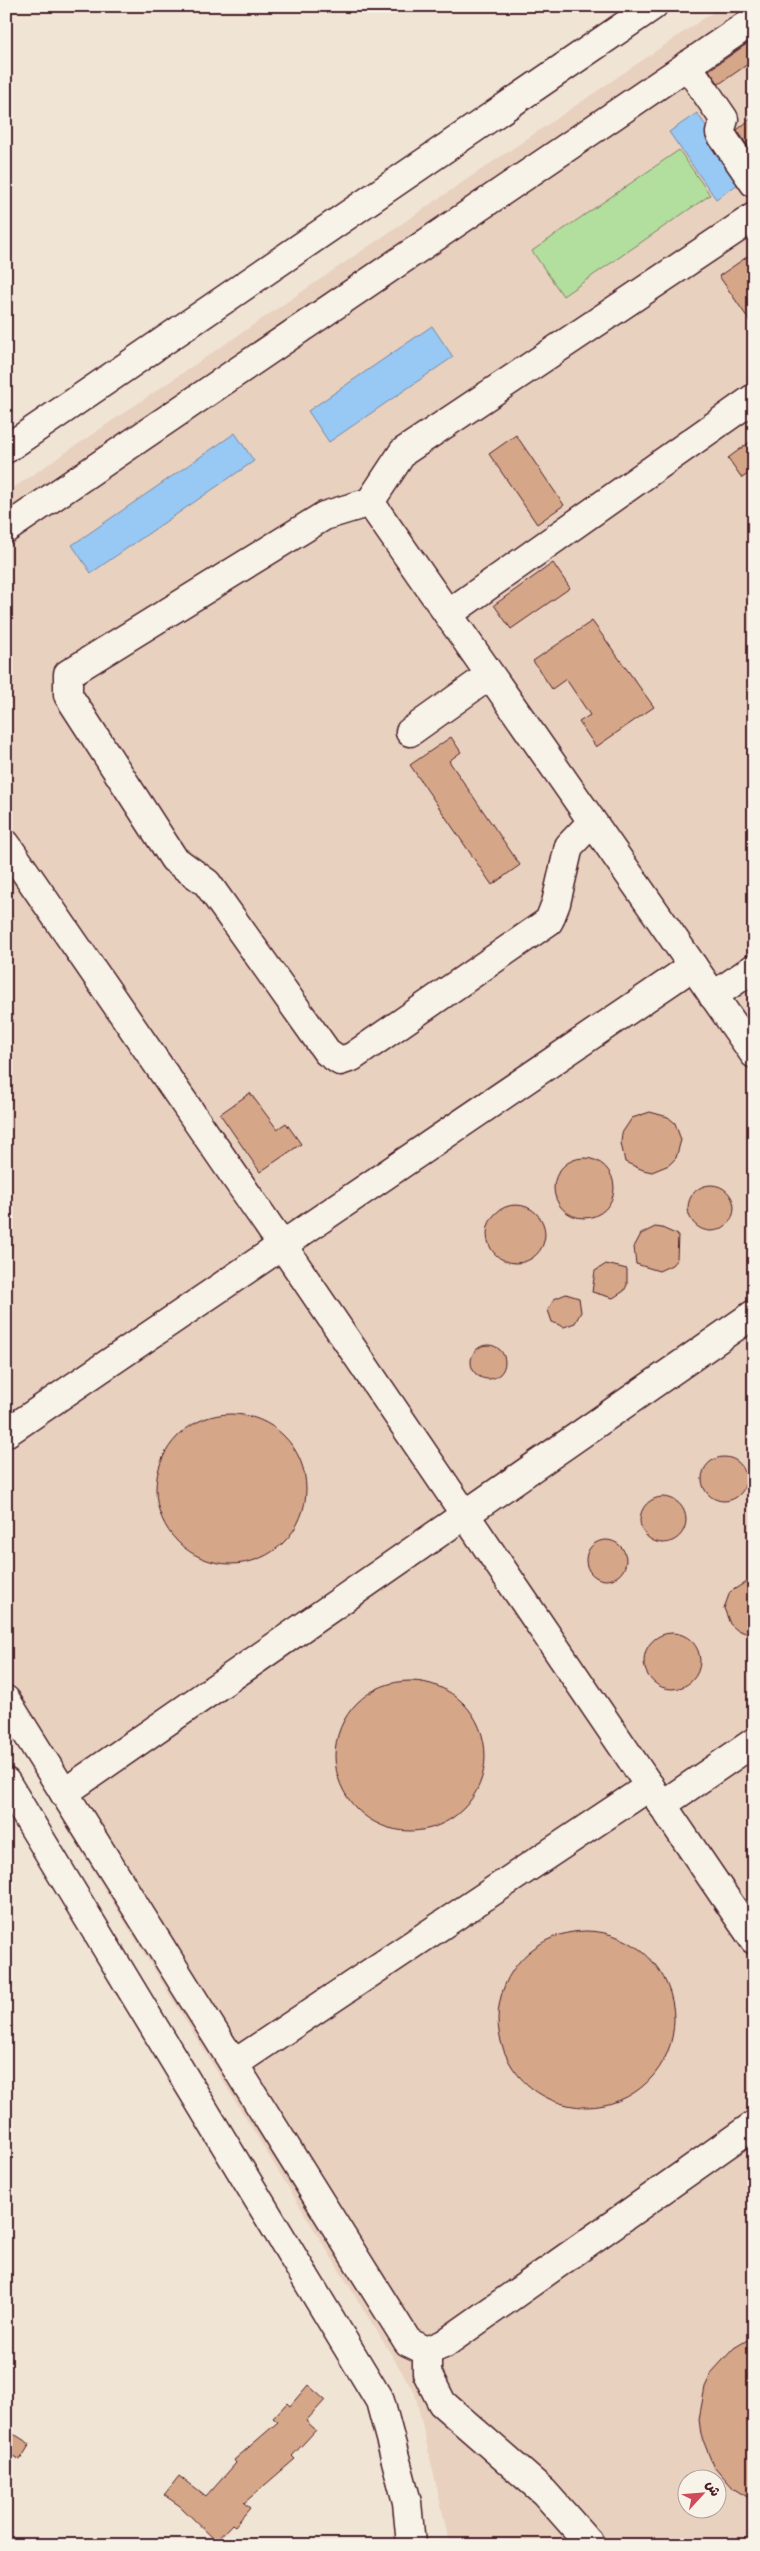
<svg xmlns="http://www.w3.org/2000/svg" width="760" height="2551" font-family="Dekko,'Playpen Sans Arabic',sans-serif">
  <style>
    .built { fill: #e8d1be; fill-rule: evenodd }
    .green { fill: #b2df9d; stroke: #7e7f64 }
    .water { fill: #97c9f4; stroke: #7885a4 }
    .building { fill: #d6a688; stroke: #4a1f2b }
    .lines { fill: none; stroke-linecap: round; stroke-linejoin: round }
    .minor-casing { stroke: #4a1f2b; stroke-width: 31 }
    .minor { stroke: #f7f3e8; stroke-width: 28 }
  </style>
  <rect width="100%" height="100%" fill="#f0e4d5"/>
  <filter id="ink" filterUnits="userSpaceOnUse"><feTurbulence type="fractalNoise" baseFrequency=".02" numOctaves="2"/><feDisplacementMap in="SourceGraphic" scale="10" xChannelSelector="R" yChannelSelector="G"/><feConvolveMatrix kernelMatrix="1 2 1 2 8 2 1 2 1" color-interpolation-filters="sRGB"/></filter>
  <g filter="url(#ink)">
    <path class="built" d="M 722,6 L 754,6 L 754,2545 L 450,2545 L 415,2393 L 6,1729 L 6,493 ZM 688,2478 L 718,2478 L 718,2508 L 688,2508 Z"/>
    <path class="green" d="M 679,150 L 710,195 L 563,296 L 532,251 Z"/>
    <g class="water">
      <path d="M 697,113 L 744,180 L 716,199 L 669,132 Z"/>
      <path d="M 432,326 L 453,357 L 329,442 L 308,411 Z"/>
      <path d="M 235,433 L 254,461 L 91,573 L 72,545 Z"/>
    </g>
    <g class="building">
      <path d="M 754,39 L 754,60 L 719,84 L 709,70 Z"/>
      <path d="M 754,116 L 754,155 L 737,130 Z"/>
      <path d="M 754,252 L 754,327 L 719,276 Z"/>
      <path d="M 516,435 L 564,505 L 537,524 L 489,454 Z"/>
      <path d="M 754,439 L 754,470 L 742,478 L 728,458 Z"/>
      <path d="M 553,563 L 570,588 L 511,629 L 494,605 Z"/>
      <path d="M 592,621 L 654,707 L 596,747 L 579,722 L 590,715 L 566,679 L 552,689 L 533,661 Z"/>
      <path d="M 451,737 L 461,752 L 449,761 L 520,865 L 492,885 L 410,765 Z"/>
      <path d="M 250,1093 L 277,1129 L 286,1123 L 301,1144 L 260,1172 L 220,1114 Z"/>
      <path d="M 650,1112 L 668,1117 L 675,1123 L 681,1140 L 676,1158 L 669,1165 L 652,1172 L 643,1170 L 625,1162 L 621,1143 L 622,1133 L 632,1118 Z"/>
      <circle cx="584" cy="1188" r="30"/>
      <circle cx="711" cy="1208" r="23"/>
      <circle cx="516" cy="1234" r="29"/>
      <path d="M 655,1227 L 662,1228 L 678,1235 L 677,1259 L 672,1265 L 659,1271 L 636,1264 L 634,1247 L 641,1234 Z"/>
      <path d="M 606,1264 L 627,1269 L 627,1285 L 624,1291 L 613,1298 L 592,1292 L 595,1271 Z"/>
      <path d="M 566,1294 L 579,1298 L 581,1312 L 575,1323 L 564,1327 L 552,1322 L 548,1310 L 554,1299 Z"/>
      <circle cx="488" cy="1362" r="17"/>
      <circle cx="231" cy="1489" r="75"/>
      <circle cx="724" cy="1479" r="22"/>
      <circle cx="663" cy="1520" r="23"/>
      <circle cx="606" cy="1560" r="20"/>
      <path d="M 746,1582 L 754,1591 L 754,1636 L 737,1630 L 730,1624 L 724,1608 L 730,1592 Z"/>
      <circle cx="672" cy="1661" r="28"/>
      <circle cx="410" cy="1756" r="75"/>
      <circle cx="586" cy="2019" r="88"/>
      <path d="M 754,2336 L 754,2501 L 734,2489 L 713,2465 L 701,2435 L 699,2419 L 705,2387 L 712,2372 L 734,2348 Z"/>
      <path d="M 308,2385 L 325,2400 L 306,2421 L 316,2430 L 292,2456 L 295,2459 L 244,2503 L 250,2508 L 235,2526 L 232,2524 L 216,2541 L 180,2506 L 164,2495 L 179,2476 L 206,2497 L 236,2463 L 234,2460 L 278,2422 L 273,2418 L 287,2403 L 290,2406 Z"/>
      <path d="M 6,2429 L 30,2444 L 20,2460 L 6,2452 Z"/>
    </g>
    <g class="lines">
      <defs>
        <g id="minor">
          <path d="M 687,65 L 724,119 L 720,133 L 754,183"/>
          <path d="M 6,449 L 653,6"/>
          <path d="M 370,502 L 403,452 L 754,217"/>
          <path d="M 6,529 L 754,20"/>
          <path d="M 448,614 L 754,398"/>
          <path d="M 410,732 L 490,675"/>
          <path d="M 592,822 L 569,846 L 556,903 L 549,921 L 352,1057 L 340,1061 L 327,1052 L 207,883 L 174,859 L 68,695 L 68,674 L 324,516 L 370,502 L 754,1054"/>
          <path d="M 6,844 L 282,1245 L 754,1940"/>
          <path d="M 713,996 L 754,968"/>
          <path d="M 6,1433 L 693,966"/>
          <path d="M 6,1700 L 408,2342 L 427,2351 L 444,2344 L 754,2125"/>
          <path d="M 6,1782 L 380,2401 L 407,2502 L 411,2545"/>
          <path d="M 64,1793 L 754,1314"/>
          <path d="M 662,1805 L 754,1742"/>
          <path d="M 234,2064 L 650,1786"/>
          <path d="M 427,2351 L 427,2373 L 442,2403 L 544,2492 L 591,2545"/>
        </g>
      </defs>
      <use href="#minor" class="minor-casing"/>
      <use href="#minor" class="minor"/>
    </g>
  </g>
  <rect width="760" height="2551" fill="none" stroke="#f7f3e8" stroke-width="25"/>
  <rect x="12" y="12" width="735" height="2526" fill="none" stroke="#4a1f2b" stroke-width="2" filter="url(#ink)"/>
  <g transform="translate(702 2494) rotate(64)"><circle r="24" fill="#f7f3e8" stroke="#b29e9c"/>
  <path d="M0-4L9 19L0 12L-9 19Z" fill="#d1495b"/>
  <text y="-8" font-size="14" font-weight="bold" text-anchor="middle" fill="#4a1f2b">ش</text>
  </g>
</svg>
